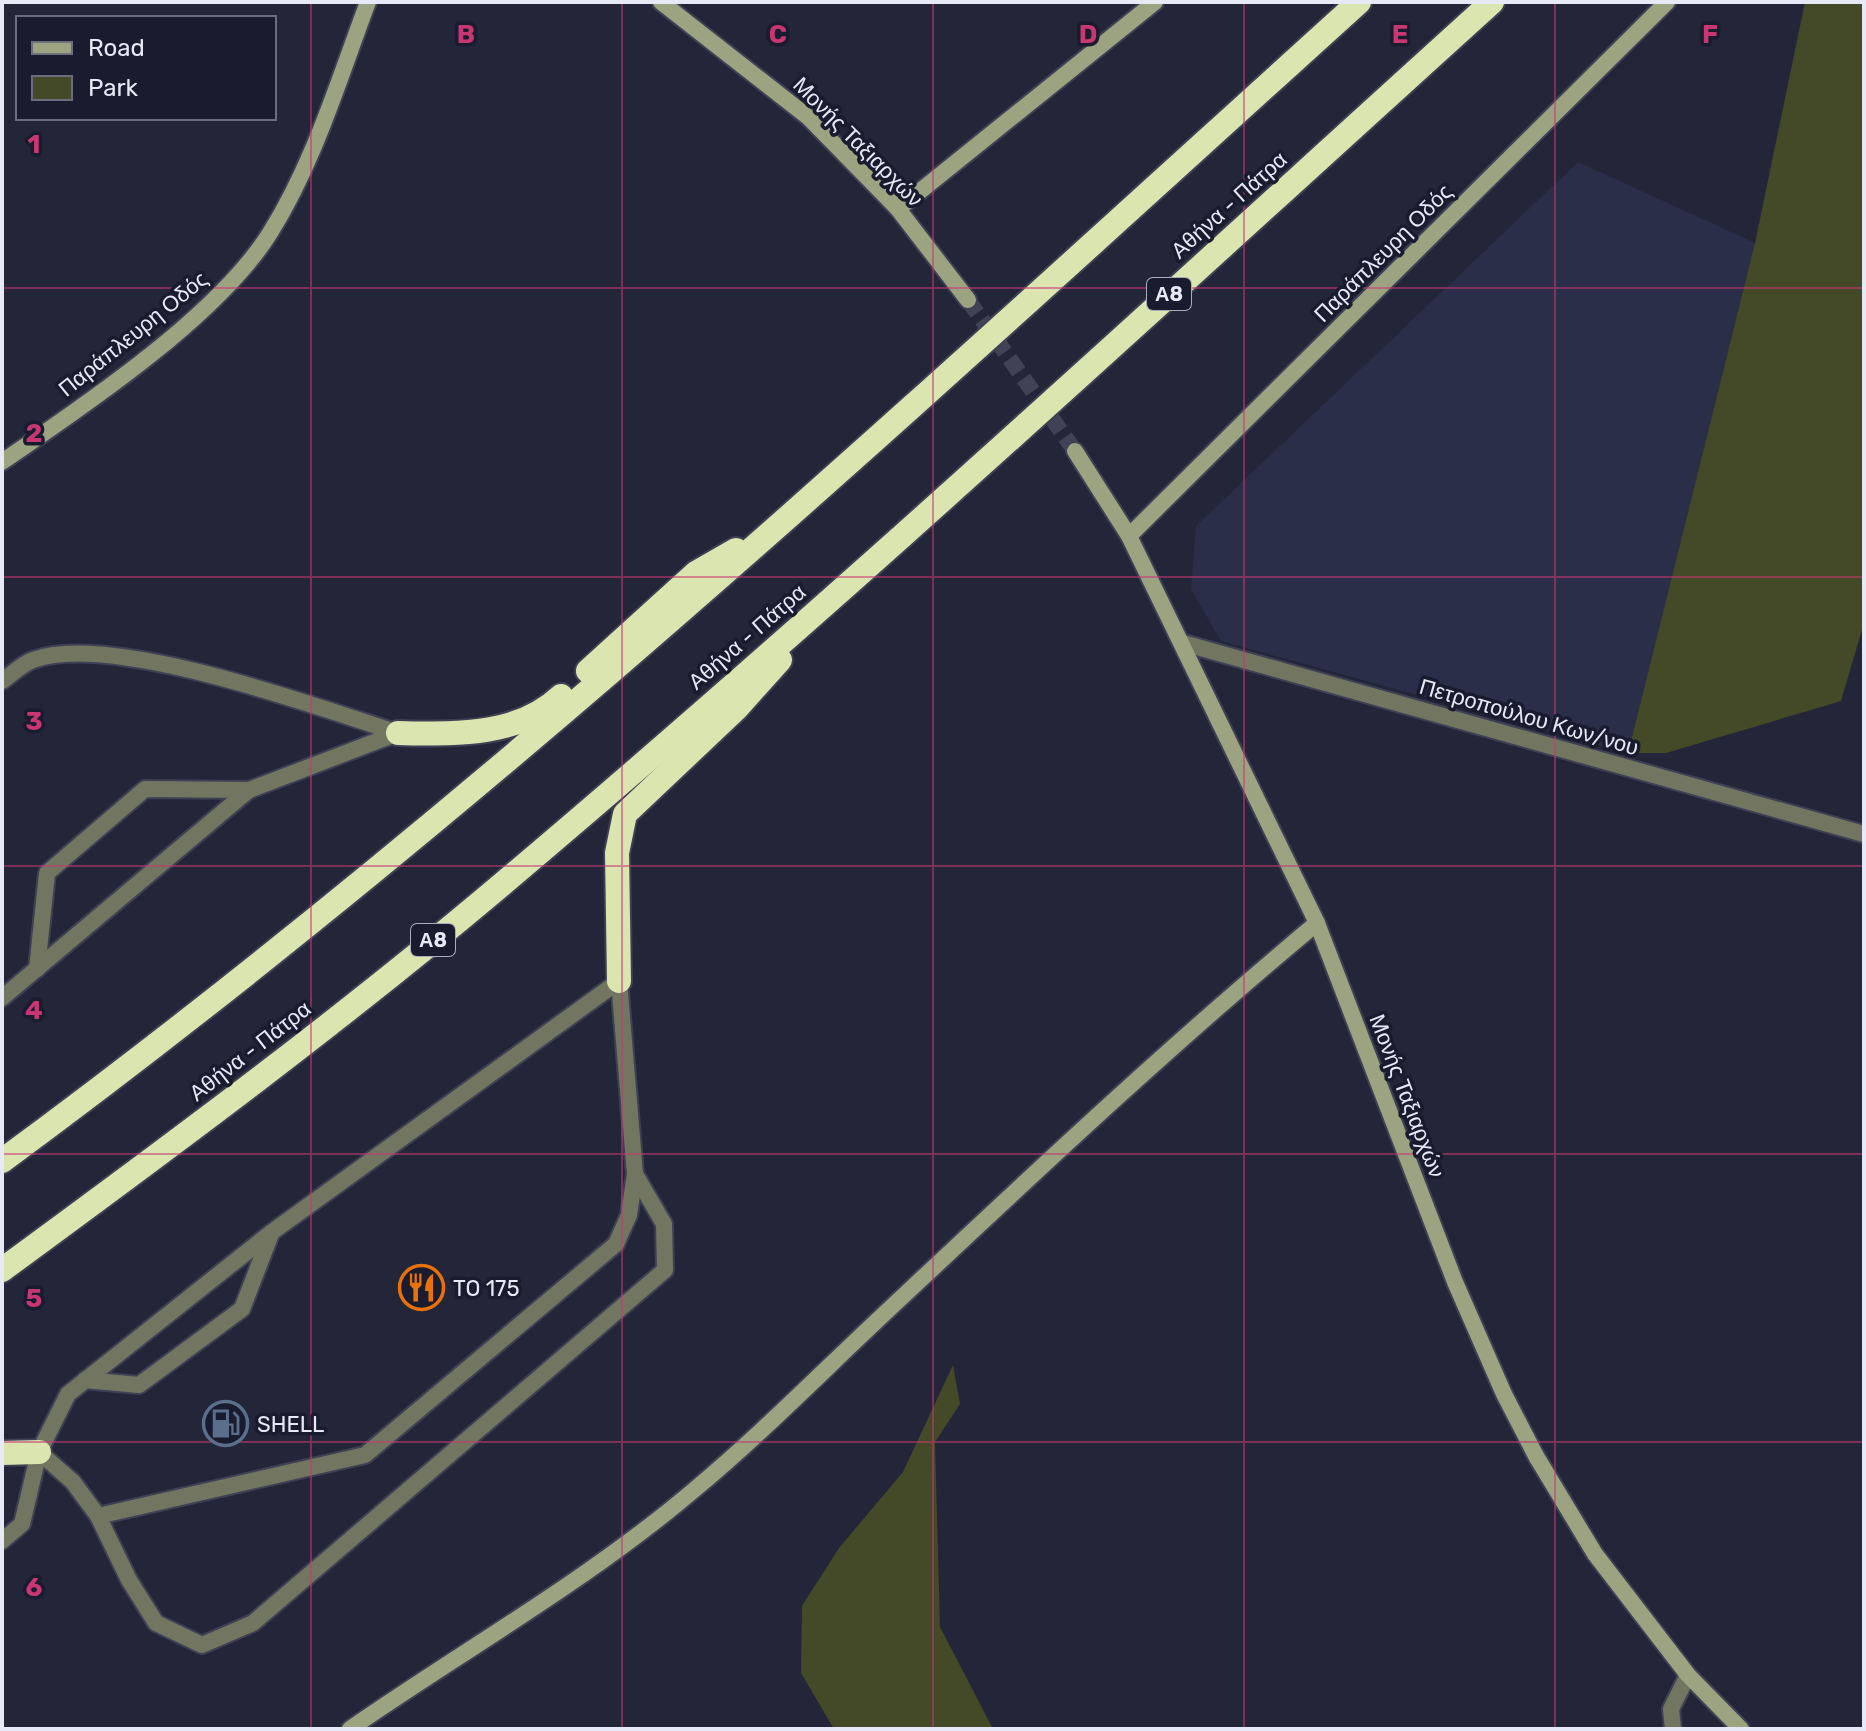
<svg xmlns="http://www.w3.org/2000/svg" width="1866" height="1731" font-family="Rubik,sans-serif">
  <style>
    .built { fill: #2b2e48 }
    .green { fill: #444927 }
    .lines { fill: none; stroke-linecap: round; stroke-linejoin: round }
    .secondary-tunnel { stroke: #404356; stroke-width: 16; stroke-dasharray: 16 8; stroke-linecap: butt }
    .lane-casing { stroke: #3e4154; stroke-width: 20 }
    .street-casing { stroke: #3e4154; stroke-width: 20 }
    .secondary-casing { stroke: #3e4154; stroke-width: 20 }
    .highway-casing { stroke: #3e4154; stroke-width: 28 }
    .lane { stroke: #727661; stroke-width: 16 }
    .street { stroke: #727661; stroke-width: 16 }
    .secondary { stroke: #9ca381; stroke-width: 16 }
    .highway { stroke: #dbe5b0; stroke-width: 24 }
    .grid { fill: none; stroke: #c83772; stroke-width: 2; stroke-opacity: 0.55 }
    .labels { text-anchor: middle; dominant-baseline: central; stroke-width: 7; stroke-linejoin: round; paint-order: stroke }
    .shield { fill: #191c2f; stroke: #a9acbb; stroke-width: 2 }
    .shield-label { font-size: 20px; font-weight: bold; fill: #e7e9f7 }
    .street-label { font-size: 22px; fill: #e7e9f7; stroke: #191c2f }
    .poi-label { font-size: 22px; fill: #e7e9f7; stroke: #191c2f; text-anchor: start }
    .grid-label { font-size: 26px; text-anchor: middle; font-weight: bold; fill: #c83772; stroke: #191c2f; stroke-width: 7; stroke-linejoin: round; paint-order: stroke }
  </style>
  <rect width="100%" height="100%" fill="#232639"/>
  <path class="built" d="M 1578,162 L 1755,243 L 1628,753 L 1221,641 L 1191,589 L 1196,526 Z"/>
  <g class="green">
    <path d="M 1805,2 L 1864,2 L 1864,623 L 1841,701 L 1666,753 L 1628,753 L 1755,243 Z"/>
    <path d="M 953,1365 L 960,1404 L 935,1442 L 940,1627 L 993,1729 L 834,1729 L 801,1673 L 802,1606 L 839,1548 L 903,1472 Z"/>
  </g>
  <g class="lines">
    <path class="secondary-tunnel" d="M 968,300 L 1075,451"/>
    <defs>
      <g id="lane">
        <path d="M 2,681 C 11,675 22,664 33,660 C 109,631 318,707 398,733"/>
        <path d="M 37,969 L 47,873 L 145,789 L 249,790"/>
        <path d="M 2,998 L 249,790 L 398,733"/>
        <path d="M 85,1380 L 139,1385 L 242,1309 L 271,1234"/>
        <path d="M 39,1452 L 73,1482 L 98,1516 L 365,1455 L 616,1244 L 629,1215 L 635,1174 L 619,981"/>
        <path d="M 98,1516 L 129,1580 L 156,1623 L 202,1645 L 253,1623 L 665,1270 L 664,1224 L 635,1174"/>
        <path d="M 2,1541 L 22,1524 L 39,1452 L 68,1394 L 272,1232 L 619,981"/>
      </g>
      <g id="street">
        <path d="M 1183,643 L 1864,834"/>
        <path d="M 1673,1729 L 1671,1709 L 1688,1675"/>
      </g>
      <g id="secondary">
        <path d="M 661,2 L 808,117 L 898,209 L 968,300"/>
        <path d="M 898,209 L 1155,2"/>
        <path d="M 1075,451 L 1129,536 L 1317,923 L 1455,1282 L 1504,1394 L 1536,1456 L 1595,1554 L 1688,1675 L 1741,1729"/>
        <path d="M 2,462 C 84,406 218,316 270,233 C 314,163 339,79 368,2"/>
        <path d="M 1129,536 L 1667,2"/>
        <path d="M 350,1729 C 464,1650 588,1580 694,1490 C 760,1435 821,1373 884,1314 C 1026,1181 1168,1047 1317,923"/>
      </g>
      <g id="highway">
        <path d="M 588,671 L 696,573 L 736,550"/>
        <path d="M 398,733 C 455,734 517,737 561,696"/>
        <path d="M 619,981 L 617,853 L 625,814 L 737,708 L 780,660"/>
        <path d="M 2,1161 C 482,808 918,401 1359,2"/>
        <path d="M 2,1270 C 171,1146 340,1021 500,886 C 839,600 1164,299 1492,2"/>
        <path d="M 2,1453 L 39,1452"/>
      </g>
    </defs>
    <use href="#lane" class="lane-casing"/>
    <use href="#street" class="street-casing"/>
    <use href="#secondary" class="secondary-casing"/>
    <use href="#highway" class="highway-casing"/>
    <use href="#lane" class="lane"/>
    <use href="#street" class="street"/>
    <use href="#secondary" class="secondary"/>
    <use href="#highway" class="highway"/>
  </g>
  <path class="grid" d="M 311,2 L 311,1729M 622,2 L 622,1729M 933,2 L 933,1729M 1244,2 L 1244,1729M 1555,2 L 1555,1729M 2,288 L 1864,288M 2,577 L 1864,577M 2,866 L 1864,866M 2,1154 L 1864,1154M 2,1442 L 1864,1442"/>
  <defs>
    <symbol id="restaurant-ring" viewBox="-11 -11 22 22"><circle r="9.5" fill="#191c2f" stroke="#e8710a" stroke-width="1.5"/><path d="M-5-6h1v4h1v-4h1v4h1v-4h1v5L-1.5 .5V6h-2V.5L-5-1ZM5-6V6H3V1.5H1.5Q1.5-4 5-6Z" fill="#e8710a"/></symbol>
    <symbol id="fuel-ring" viewBox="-11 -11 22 22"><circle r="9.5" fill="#191c2f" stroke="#5c6f8a" stroke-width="1.5"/><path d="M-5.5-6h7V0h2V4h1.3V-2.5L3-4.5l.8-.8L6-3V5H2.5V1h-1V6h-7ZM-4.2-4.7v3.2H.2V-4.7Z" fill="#5c6f8a"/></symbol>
  </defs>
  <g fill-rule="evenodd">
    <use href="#restaurant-ring" x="396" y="1262" width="51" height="51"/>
    <use href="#fuel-ring" x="200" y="1398" width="51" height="51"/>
  </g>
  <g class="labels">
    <g class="shield">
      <rect x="1147" y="278" width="44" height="32" rx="6"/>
      <rect x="411" y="924" width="44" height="32" rx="6"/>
    </g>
    <g class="shield-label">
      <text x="1169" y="294">Α8</text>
      <text x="433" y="940">Α8</text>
    </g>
    <g class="street-label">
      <text transform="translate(858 142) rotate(45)">Μονής Ταξιαρχών</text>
      <text transform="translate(1229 205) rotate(-42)">Αθήνα - Πάτρα</text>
      <text transform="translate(1383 253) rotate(-45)">Παράπλευρη Οδός</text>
      <text transform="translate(133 334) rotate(-39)">Παράπλευρη Οδός</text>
      <text transform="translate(747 637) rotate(-41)">Αθήνα - Πάτρα</text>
      <text transform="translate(1529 717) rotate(16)">Πετροπούλου Κων/νου</text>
      <text transform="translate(250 1051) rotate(-38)">Αθήνα - Πάτρα</text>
      <text transform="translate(1407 1096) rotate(69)">Μονής Ταξιαρχών</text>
    </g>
    <g class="poi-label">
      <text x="453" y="1288">TO 175</text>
      <text x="257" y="1424">SHELL</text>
    </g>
  </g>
  <g class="grid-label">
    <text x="466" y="43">B</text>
    <text x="778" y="43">C</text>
    <text x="1088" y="43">D</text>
    <text x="1400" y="43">E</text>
    <text x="1710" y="43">F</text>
    <text x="34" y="153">1</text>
    <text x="34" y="442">2</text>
    <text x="34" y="730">3</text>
    <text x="34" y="1019">4</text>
    <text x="34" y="1307">5</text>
    <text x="34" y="1596">6</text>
  </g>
  <rect width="1866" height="1731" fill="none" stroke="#e7e9f7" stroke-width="8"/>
  <rect x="16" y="16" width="260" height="104" fill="#191c2f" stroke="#6b6e7f" stroke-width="2"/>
  <rect x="32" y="42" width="40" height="12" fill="#9ca381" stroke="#6b6e7f" stroke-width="2"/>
  <text x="88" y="56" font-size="24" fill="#e7e9f7">Road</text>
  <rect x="32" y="76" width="40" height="24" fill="#444927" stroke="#6b6e7f" stroke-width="2"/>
  <text x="88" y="96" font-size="24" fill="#e7e9f7">Park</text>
</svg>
